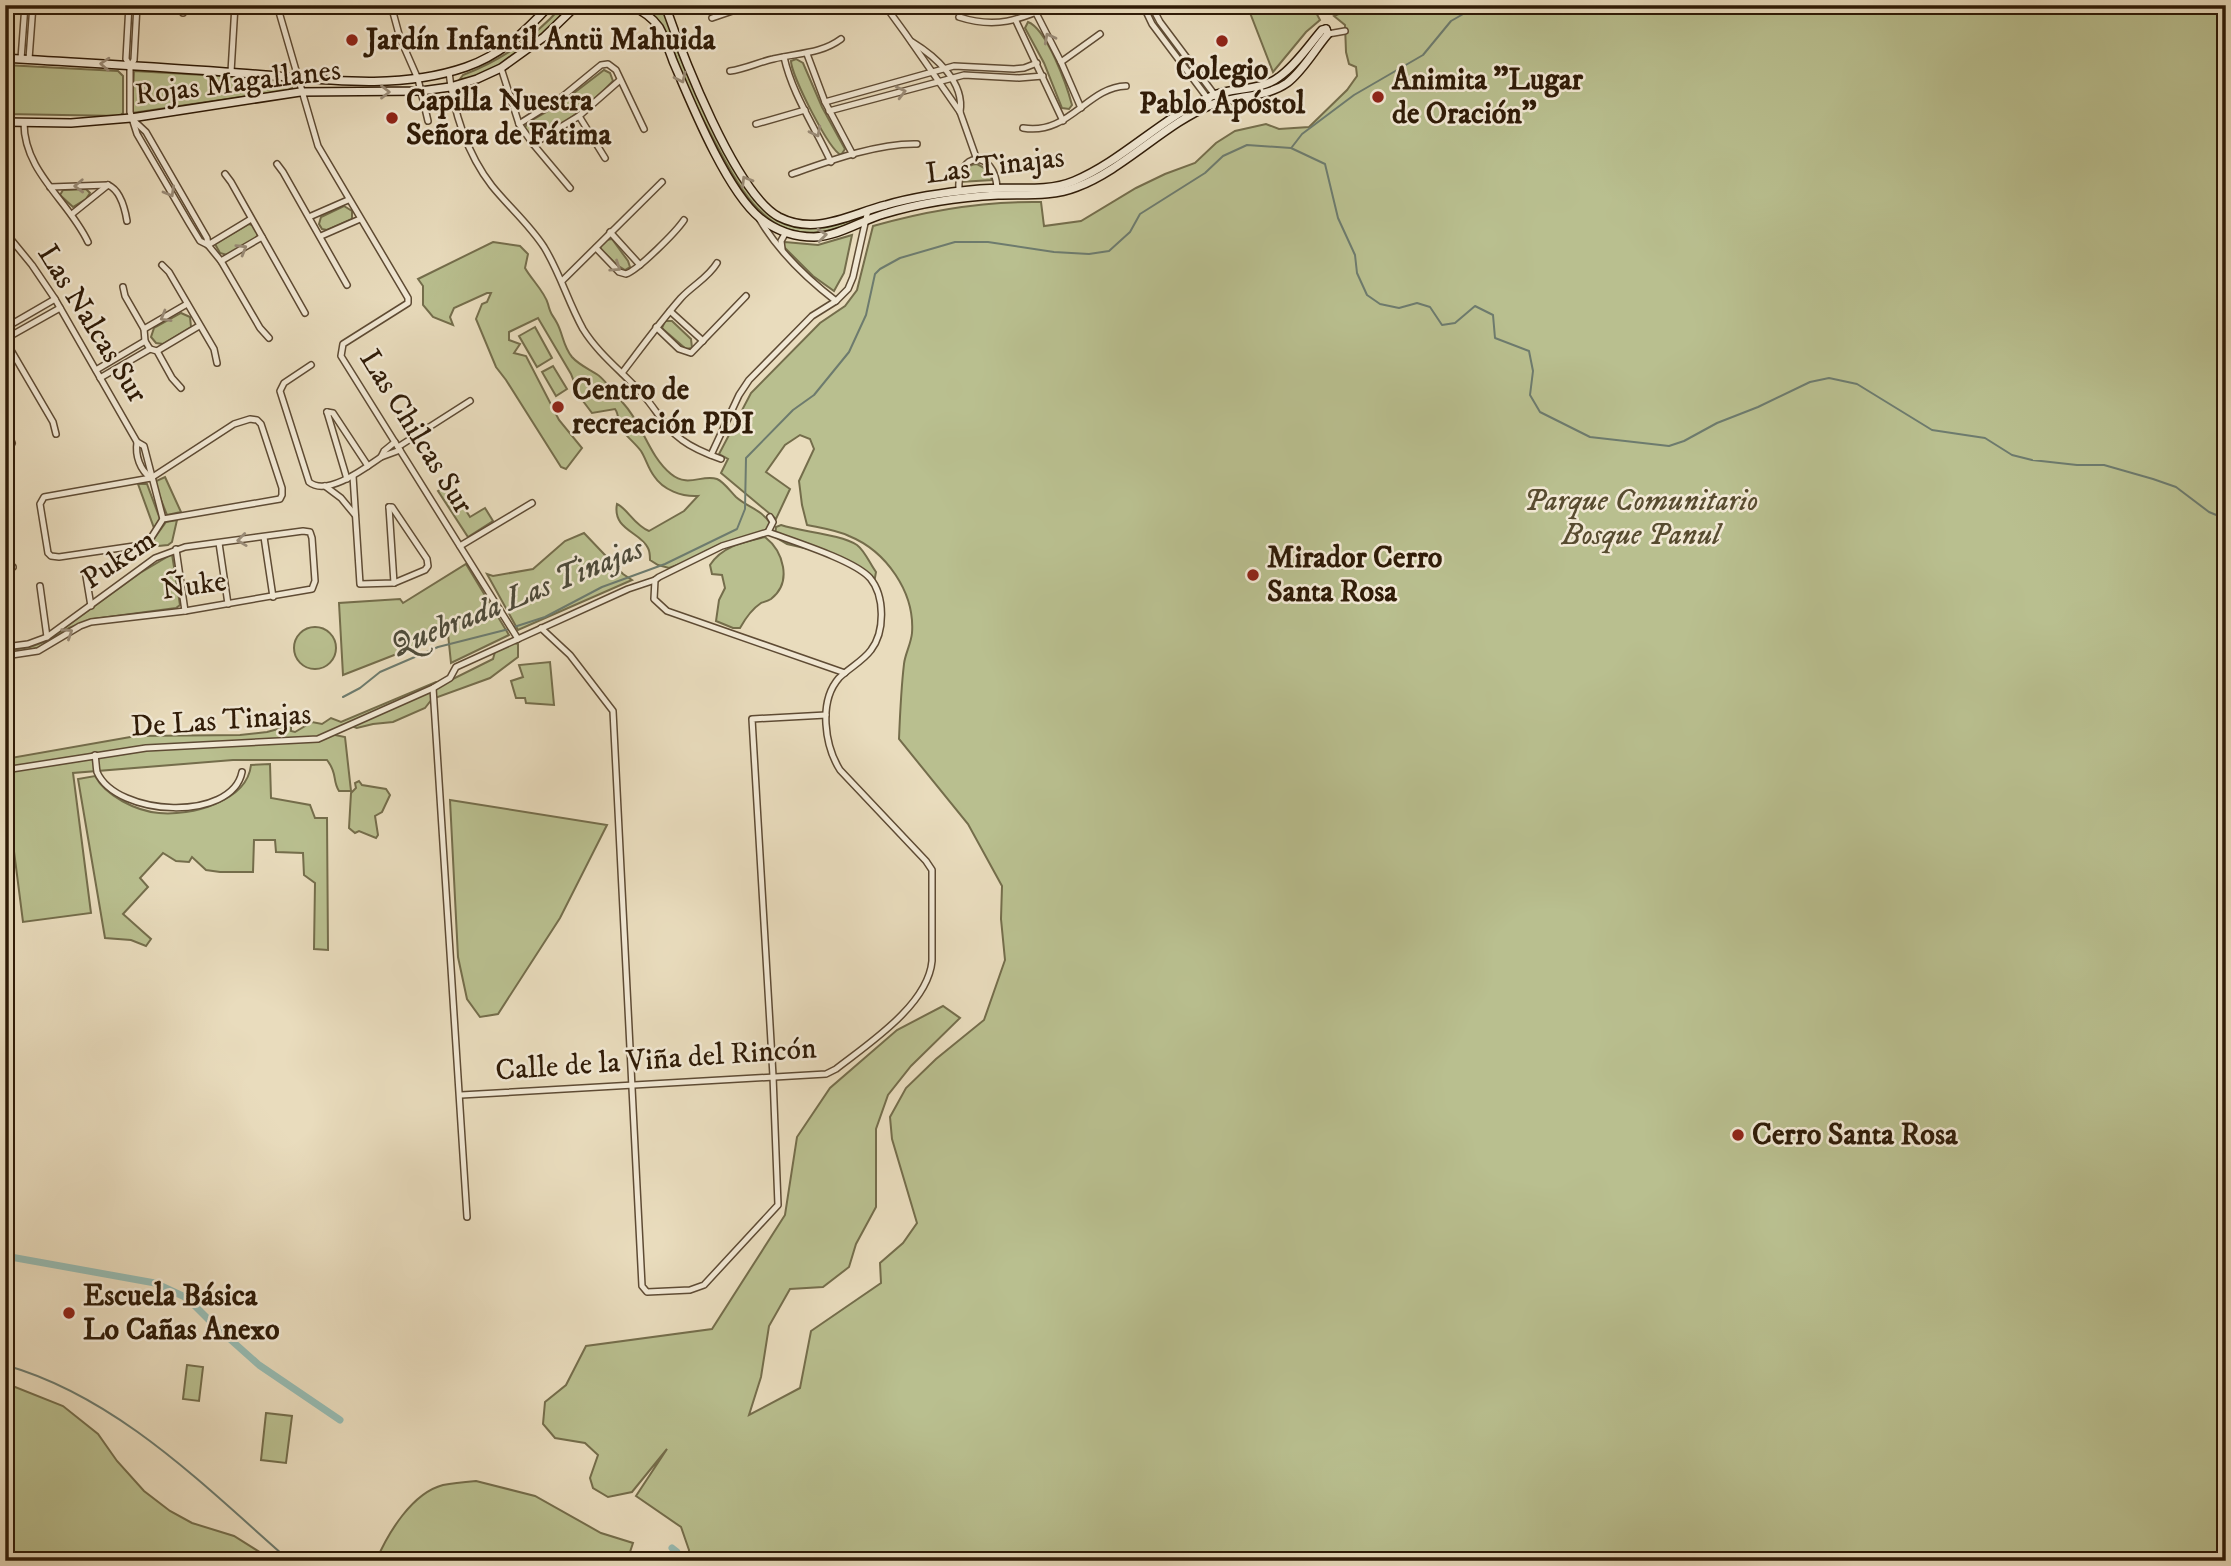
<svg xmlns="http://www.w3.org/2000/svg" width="2231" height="1566" font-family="'IM FELL DW Pica',serif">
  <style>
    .green { fill: #b9bf8f; stroke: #746d4b; stroke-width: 2 }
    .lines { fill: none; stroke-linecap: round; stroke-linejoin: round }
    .stream { stroke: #6d7b6e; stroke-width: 2 }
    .canal { stroke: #97bbb2; stroke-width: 7 }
    .street-casing { stroke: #5e4b34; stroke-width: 8 }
    .secondary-casing { stroke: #2f1b07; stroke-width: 10 }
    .street { stroke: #f1e8d4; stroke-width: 5 }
    .secondary { stroke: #f1e8d4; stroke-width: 7 }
    .oneway { stroke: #9a8c78 }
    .poi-dot { fill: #8f2418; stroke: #f1e8d4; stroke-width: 2.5 }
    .labels { text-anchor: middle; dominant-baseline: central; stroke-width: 5; stroke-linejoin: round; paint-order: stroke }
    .poi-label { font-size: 30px; font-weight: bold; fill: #2f1b07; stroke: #f1e8d4; text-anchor: start }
    .street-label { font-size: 30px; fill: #2f1b07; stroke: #f1e8d4 }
    .park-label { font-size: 30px; font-style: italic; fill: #584c30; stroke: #f1e8d4 }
    .water-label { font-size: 32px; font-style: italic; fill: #4e4b3a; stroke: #f1e8d4 }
  </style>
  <rect width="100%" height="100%" fill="#e9dcbd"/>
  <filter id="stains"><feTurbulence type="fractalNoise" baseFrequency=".00286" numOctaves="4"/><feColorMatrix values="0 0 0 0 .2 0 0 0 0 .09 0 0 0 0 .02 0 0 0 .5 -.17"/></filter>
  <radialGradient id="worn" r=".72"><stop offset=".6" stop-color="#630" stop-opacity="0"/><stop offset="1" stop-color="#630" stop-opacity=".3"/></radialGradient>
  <g class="green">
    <path d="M 563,5 L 570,5 C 549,31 494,79 460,79 L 463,75 C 503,60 535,37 563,5 Z"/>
    <path d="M 659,5 L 662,5 L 679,54 L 700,103 L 754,200 L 793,225 L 804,228 L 824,227 L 858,217 L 859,219 C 783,258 750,209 718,148 C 706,125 694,103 684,80 C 678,65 674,48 666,35 C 662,27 655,20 650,13 Z"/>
    <path d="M 1247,5 L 1312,5 L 1320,20 L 1306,32 L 1273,72 Z"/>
    <path d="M 1359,5 L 2226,5 L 2226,1561 L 688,1561 L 689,1550 L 681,1527 L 636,1496 L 667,1449 L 632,1492 L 608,1497 L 593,1488 L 590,1478 L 598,1455 L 585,1443 L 555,1438 L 543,1424 L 545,1402 L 566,1385 L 586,1346 L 712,1329 L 785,1215 L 797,1137 L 830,1088 L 897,1030 L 943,1006 L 960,1018 L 911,1066 L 888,1095 L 876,1129 L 876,1207 L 856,1244 L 849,1267 L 823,1287 L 790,1289 L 769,1326 L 761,1377 L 749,1415 L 800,1388 L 811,1331 L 881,1283 L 880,1263 L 903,1243 L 917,1223 L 892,1139 L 890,1117 L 906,1088 L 936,1059 L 984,1020 L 1005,960 L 1001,919 L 1002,886 L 968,824 L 899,739 C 900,714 901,689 904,664 C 905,654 911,644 912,633 C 915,592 886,551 849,536 C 836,530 821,528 807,525 L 802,505 L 799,481 L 814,449 L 810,439 L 800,435 L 785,445 L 766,472 L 790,489 L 776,519 L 721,473 L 728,459 L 719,454 L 751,393 L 820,323 L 845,306 L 857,290 L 873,226 C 929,210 983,201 1041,202 L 1044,226 L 1081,221 L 1136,188 L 1165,174 L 1195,163 L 1216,143 L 1235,131 L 1266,124 L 1279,129 L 1309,127 L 1347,90 L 1357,76 L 1356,67 L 1349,64 L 1346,52 L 1345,25 L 1334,16 Z"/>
    <path d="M 1028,22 C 1047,29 1067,86 1072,105 L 1069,109 L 1062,108 L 1044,63 L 1025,28 Z"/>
    <path d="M 796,59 L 803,63 L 822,107 L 845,149 L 841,155 C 829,150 791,75 791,61 Z"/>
    <path d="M 5,65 L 118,71 L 123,76 L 123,113 L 120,116 L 5,114 Z"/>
    <path d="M 604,70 L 610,73 L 613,81 C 594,101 559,131 532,138 L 527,134 L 525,128 L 527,123 L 557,106 Z"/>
    <path d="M 134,71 L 289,80 L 292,82 L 292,87 L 289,90 L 132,113 Z"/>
    <path d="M 977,164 L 988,170 L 992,180 L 960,182 C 962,172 965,165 977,164 Z"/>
    <path d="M 86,189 L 90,193 L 86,199 L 73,207 L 60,195 L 63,190 Z"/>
    <path d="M 344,206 L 352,211 L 352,219 L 327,230 L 322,229 L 319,224 L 321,217 Z"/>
    <path d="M 249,224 L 255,226 L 258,237 L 227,255 L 220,253 L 215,244 Z"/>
    <path d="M 852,235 L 844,273 L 834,291 L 813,276 L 782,245 L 785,242 L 818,245 Z"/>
    <path d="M 612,239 L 628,261 L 630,267 L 625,270 L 617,265 L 601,249 L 600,246 L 606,240 Z"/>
    <path d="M 493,242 L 520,246 L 528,254 L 525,268 C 531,279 545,292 548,304 C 551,316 551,312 557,323 C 563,334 563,346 572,357 C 579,365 589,369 598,375 C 603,378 618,397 623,403 C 643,424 648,455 671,474 C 688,488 702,474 717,479 C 724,482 730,491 736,497 C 747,507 762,510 770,523 L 767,531 L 706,551 L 691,560 L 669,568 L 658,565 L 650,560 C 650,556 650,552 648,548 C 641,532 612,530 617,504 C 627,508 634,525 649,531 L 684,511 L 698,496 C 682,497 663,490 654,476 C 648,468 646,459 641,451 C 635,443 627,437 622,430 C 617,423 620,416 615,409 L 592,413 L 580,397 L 571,374 L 538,318 L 509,332 L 509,340 L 520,344 L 514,353 L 526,356 L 559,420 L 582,448 L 566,469 L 561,467 L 506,380 L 496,367 L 476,319 L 482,304 L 487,302 L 491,293 L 487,293 L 454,308 L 450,317 L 453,325 L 433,317 L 423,305 L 423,286 L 418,279 Z"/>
    <path d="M 181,313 L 190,317 L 191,327 L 163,344 L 156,343 L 151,337 L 154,328 Z"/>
    <path d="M 665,321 L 672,321 L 691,339 L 692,348 L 686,349 L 664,330 L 662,328 Z"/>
    <path d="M 535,327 L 552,358 L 537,367 L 519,336 Z"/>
    <path d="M 553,366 L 567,389 L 556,396 L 542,372 Z"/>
    <path d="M 165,477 L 181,512 L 167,515 L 154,482 Z"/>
    <path d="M 138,484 L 147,484 L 160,519 L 154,528 Z"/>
    <path d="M 449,484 L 470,517 L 485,508 L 493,521 L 468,537 L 438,491 Z"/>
    <path d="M 177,520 L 172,542 L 168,545 L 148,547 L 166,522 Z"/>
    <path d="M 781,525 C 802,532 840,534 857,545 C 865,551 870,564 876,572 L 874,583 L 835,555 L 787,544 L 775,537 L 776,527 Z"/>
    <path d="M 584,533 L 623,574 L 632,580 L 518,630 L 487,574 L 493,576 L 533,569 L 565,541 Z"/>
    <path d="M 765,537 C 783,551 793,582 771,599 C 768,601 764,602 761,603 C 752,609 745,619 740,628 L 733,628 L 716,621 L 719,600 L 725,588 L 722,575 L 712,574 L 710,565 C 722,546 744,542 765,537 Z"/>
    <path d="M 172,554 L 180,605 L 176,608 L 93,619 L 69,628 L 38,648 L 12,653 L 12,650 L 30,647 L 46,641 L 140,573 Z"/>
    <path d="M 466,564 L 509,635 L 451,663 L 448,634 L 343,675 L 339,603 L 400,599 L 403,603 Z"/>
    <circle cx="315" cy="648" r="21"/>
    <path d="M 509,641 L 518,644 L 518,657 L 490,678 L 432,699 L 425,708 L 393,722 L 373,724 L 357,728 C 345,723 340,726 330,734 L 345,737 L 351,791 L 339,791 C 332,780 338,774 327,760 L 233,760 L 73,773 L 91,913 L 23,922 L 5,781 L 5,759 L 136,736 L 240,735 L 267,732 L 278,729 L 288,720 L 291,723 L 291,731 L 295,732 L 312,722 L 322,724 L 331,718 L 341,722 L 436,682 L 445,683 L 493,659 L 496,648 Z"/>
    <path d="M 550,662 L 554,705 L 526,703 L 525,698 L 516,698 L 511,681 L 523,677 L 519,665 Z"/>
    <path d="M 270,764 L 271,798 L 310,805 L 315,818 L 327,818 L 328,950 L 314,949 L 315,883 L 304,875 L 303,853 L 276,852 L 275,840 L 254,840 L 253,872 L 220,872 L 206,870 L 192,857 L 189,862 L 176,861 L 163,853 L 140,878 L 148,887 L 123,914 L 151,939 L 146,946 L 131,940 L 105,938 L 78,779 L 95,776 C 106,796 136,811 159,813 C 190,816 247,802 251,765 Z"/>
    <path d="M 359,781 L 362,785 L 386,789 L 390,795 L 382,812 L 375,816 L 378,835 L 376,838 L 359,831 L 355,833 L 349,828 L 351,793 L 356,788 L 355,783 Z"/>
    <path d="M 450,800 L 607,825 L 560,918 L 498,1014 L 480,1017 L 467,999 L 458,957 Z"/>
    <path d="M 187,1365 L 203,1367 L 199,1401 L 183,1399 Z"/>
    <path d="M 5,1383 L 63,1406 L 98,1434 L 117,1461 L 144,1491 L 170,1511 L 192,1523 L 234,1536 L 274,1561 L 5,1561 Z"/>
    <path d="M 266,1413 L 292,1416 L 286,1463 L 261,1460 Z"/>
    <path d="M 476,1481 L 535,1496 L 601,1533 L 633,1543 L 627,1561 L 376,1561 C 388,1533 412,1493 443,1485 C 454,1483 465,1482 476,1481 Z"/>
  </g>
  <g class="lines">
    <g class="stream">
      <path d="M 1292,147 L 1302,134 L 1354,95 L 1423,55 L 1451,21 L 1479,5"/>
      <path d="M 514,627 L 545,617 L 602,587 L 665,564 L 737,529 L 745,509 L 746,458 L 793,410 L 814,395 L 849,352 L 866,315 L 875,274 L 880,269 L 900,258 L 955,242 L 988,242 L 1054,252 L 1089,254 L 1109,251 L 1130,232 L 1140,214 L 1205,173 L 1223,156 L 1247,145 L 1291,148 L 1325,164 L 1338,218 L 1355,255 L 1357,273 L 1367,295 L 1380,304 L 1399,308 L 1417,303 L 1430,307 L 1442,325 L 1455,323 L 1475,306 L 1493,315 L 1495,338 L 1529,351 L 1533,371 L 1530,395 L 1540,412 L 1590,437 L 1669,446 L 1684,441 L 1717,423 L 1758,407 L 1810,382 L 1829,378 L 1857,384 L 1932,430 L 1985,438 L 2012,455 L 2032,460 L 2077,465 L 2104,465 L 2153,479 L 2176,487 L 2209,512 L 2226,519"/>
      <path d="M 343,697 L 360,688 L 380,672 L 438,647 L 509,629"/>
      <path d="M 5,1365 C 118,1397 204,1486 290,1561"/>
      <path d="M 2221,1561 L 2226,1557"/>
    </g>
    <g class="canal">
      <path d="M 5,1256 L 155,1283 L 187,1298 L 213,1324 L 259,1365 L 340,1420"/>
      <path d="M 672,1548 L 677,1552 L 678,1561"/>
    </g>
    <defs>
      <g id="street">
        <path d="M 129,5 L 126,59 L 130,66 L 130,112 L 137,134 L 189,223 L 200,241 L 208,245 L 221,261 L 260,328 L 269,338"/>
        <path d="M 183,5 L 183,13"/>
        <path d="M 277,5 L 318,146 L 408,298 L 408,303 L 343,344 L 341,356 L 518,639"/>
        <path d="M 391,5 L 400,38 L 418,79 L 428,121"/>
        <path d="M 882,5 L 889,11 L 905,33 L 960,112 L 977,160"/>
        <path d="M 1143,5 L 1152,24 L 1209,100"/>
        <path d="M 1151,5 L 1160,22 L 1220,102"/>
        <path d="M 1036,13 L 1061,62 L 1081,108"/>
        <path d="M 959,17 C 996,29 1019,20 1053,5"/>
        <path d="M 712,18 L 750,5"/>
        <path d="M 1016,21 L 1063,121"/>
        <path d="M 1328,34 L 1345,31"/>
        <path d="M 912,42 C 935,56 965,82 960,112"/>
        <path d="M 807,54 L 825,102 L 853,155"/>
        <path d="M 784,57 C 792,94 815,127 831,162"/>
        <path d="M 21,59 L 25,5"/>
        <path d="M 29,59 L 33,5"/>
        <path d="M 1061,62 L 1100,34"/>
        <path d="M 130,66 L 134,60 L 137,5"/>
        <path d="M 501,68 L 519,124 L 533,144 L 570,188"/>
        <path d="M 730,71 C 745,69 759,62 773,59 C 797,53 821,54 841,39"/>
        <path d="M 231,72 L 235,5"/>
        <path d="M 449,72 C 453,111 467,154 492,186 C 509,207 529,224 544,247 C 560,273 568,302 583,329 C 599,355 624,373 644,396 C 657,411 666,429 682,440 C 694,449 707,454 721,459"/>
        <path d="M 825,102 L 954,66 L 1014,69 L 1024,68 L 1037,63"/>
        <path d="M 829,111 L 964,75 L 1019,78 L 1043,76"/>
        <path d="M 579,116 L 605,158"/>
        <path d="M 131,118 L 146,132 L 207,238 L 208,245"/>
        <path d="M 24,123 C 24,172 69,201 88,242"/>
        <path d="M 519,124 L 562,97 L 601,65 L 608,64 L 616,70 L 644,129"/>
        <path d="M 756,124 L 805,110"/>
        <path d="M 1023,128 C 1069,136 1087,87 1126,86"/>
        <path d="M 533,144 L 579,116 L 620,80"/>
        <path d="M 277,164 L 283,172 L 347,285"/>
        <path d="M 225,174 L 231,182 L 305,313"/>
        <path d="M 792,174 C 829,161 878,143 917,144"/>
        <path d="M 108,185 C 120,190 125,209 127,221"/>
        <path d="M 50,187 L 108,185"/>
        <path d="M 959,191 C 956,150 995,149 997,188"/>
        <path d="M 72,214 L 108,185"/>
        <path d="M 309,217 L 348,200"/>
        <path d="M 760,220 C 779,252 806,278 836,301"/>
        <path d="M 5,232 L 32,265 L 55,299 L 137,442 L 144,446 L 163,519"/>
        <path d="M 610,232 L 640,265"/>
        <path d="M 321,236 L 360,219"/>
        <path d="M 208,245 L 251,219"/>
        <path d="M 596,248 L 619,272 L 626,274 C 638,270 676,232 684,220"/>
        <path d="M 782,249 L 781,241 L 786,232"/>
        <path d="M 221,261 L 262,237"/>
        <path d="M 162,265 L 169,272 L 214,349 L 217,363"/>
        <path d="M 562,281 L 662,182"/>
        <path d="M 123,287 L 125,296 L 144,329 L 145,341 L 150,349 L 157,351 L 172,378 L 181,388"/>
        <path d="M 670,311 L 703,341"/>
        <path d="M 656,327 L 679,349 L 691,353 L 746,296"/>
        <path d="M 5,328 L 55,299"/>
        <path d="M 144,329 L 187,304"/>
        <path d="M 5,339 L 60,308"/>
        <path d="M 5,340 L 53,422 L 56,434"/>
        <path d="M 157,351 L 199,326"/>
        <path d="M 311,365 L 284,383 L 280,391 L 309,482 C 327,497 365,468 381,457"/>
        <path d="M 96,370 L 145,341"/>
        <path d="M 622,373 C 641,348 660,322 681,298 C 693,285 708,278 717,263"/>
        <path d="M 100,378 L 150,349"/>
        <path d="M 327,412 L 347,479"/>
        <path d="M 327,412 L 333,413 L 368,466"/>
        <path d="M 250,419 L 257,420 L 261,424 L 282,488 L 282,495 L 280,499 L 163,519 L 151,538 L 141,545 L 59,557 L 51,556 L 48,553 L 40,504 L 44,497 L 151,478 L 234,424 Z"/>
        <path d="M 5,426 L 12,443"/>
        <path d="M 137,442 C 135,456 140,470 151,478"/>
        <path d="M 395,442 L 384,451 L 381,457 L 400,450"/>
        <path d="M 398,447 L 470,401"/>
        <path d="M 711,455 L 739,395 L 749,380 L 812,316 L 836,301 L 848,289 L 853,277 L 868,210"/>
        <path d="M 353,476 L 360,584 L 394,583 L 425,570 L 428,566 L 427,559 L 392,507 L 389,507"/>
        <path d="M 325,486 L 341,498 L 355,515"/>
        <path d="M 389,507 L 394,583"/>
        <path d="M 770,517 L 773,522 L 768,532 L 722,546 L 659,577 L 655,580 L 654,599 L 667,611 L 845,673"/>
        <path d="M 264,537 L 273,597"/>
        <path d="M 219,543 L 228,604"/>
        <path d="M 460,546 L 532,503"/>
        <path d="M 176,549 L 185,611"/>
        <path d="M 5,568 L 13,567"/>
        <path d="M 86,576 L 91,606"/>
        <path d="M 40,586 L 47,637"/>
        <path d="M 541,628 L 570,655 L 613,711 L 642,1286 L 647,1292 L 690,1290 L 704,1285 L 778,1205 L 773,1076 L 752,719 L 826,715"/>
        <path d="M 5,647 L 28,644 L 47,637 L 155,558 L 185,547 L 303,531 L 310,532 L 312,538 L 315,581 L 312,589 L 185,611 L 91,622 L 80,626 L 38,651 L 5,656"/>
        <path d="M 433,688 L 467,1217"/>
        <path d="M 95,755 C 96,760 96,767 97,772 C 117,817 232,822 242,772"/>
        <path d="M 5,770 L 146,748 L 318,739 L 433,688 L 450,678 L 456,667 L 628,589 L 655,580"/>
        <path d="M 461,1095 L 826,1074 L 836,1069 C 868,1044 928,1005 932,961 L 932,870 L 926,861 L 840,770 C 825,746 818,702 839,678 C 849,668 863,661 871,650 C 885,632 885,596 870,578 C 854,560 792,541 768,532"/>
      </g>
      <g id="secondary">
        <path d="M 630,5 C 641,10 652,17 659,27 C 665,38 669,50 673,61 C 691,103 726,190 760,218 C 775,230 794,237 814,237 C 839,236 860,221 884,214 C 920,203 961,197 998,195 C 1024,194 1052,197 1077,187 C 1123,170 1166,123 1211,105 C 1236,95 1266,98 1287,83 C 1303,71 1315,49 1328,34 L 1326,29"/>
        <path d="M 665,5 C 682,54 735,193 779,217 C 816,236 850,214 886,205 C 916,196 948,192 980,189 C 1011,186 1045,193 1074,181 C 1124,160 1163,116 1214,95 C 1235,87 1261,91 1279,77 C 1296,65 1309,45 1322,30 L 1326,29"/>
        <path d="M 641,10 L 649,9 L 655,5"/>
        <path d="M 5,58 C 83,63 161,67 239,73 C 313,78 394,92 466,67 C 501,55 525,32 550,5"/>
        <path d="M 5,122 L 71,123 L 131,118 L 300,92 L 421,91 L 450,87 L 477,79 L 501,68 L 544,37 L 573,9 L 588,5"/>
      </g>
    </defs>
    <use href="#street" class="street-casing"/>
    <use href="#secondary" class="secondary-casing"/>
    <use href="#street" class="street"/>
    <use href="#secondary" class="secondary"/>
  </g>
  <defs><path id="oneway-chevron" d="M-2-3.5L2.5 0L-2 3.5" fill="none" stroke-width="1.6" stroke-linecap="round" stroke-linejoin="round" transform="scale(1.75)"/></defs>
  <g class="oneway">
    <use href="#oneway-chevron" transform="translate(1049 38) rotate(-118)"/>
    <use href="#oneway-chevron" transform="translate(105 64) rotate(-176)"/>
    <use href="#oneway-chevron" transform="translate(681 78) rotate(65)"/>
    <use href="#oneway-chevron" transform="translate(385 92)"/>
    <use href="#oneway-chevron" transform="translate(901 92) rotate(-14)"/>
    <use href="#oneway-chevron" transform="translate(816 132) rotate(63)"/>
    <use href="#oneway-chevron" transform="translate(746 181) rotate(-121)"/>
    <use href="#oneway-chevron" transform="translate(79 186) rotate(178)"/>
    <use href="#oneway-chevron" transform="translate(170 192) rotate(60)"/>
    <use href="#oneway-chevron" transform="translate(822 235) rotate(-6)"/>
    <use href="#oneway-chevron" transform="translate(242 249) rotate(-31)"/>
    <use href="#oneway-chevron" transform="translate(616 267) rotate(34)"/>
    <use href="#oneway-chevron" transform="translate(165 317) rotate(150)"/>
    <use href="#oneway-chevron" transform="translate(242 540) rotate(173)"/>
    <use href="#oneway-chevron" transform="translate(68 633) rotate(-33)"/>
  </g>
  <g class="poi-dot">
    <circle cx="352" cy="40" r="7"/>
    <circle cx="1222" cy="41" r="7"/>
    <circle cx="1378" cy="97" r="7"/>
    <circle cx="392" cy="118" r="7"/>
    <circle cx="558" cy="407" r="7"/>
    <circle cx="1253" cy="575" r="7"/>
    <circle cx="1738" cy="1135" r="7"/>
    <circle cx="69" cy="1313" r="7"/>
  </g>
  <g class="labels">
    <g class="poi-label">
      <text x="366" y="40">Jardín Infantil Antü Mahuida</text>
      <text x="1222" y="70" text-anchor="middle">Colegio<tspan x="1222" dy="34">Pablo Apóstol</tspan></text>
      <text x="1392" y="80">Animita "Lugar<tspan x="1392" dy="34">de Oración"</tspan></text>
      <text x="406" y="101">Capilla Nuestra<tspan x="406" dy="34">Señora de Fátima</tspan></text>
      <text x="572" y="390">Centro de<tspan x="572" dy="34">recreación PDI</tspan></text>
      <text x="1267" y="558">Mirador Cerro<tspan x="1267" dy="34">Santa Rosa</tspan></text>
      <text x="1752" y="1135">Cerro Santa Rosa</text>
      <text x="83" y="1296">Escuela Básica<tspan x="83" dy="34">Lo Cañas Anexo</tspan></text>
    </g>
    <g class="street-label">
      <text transform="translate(238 83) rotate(-7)">Rojas Magallanes</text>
      <text transform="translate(995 166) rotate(-7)">Las Tinajas</text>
      <text transform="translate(92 324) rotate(58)">Las Nalcas Sur</text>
      <text transform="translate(416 432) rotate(58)">Las Chilcas Sur</text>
      <text transform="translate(119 560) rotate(-34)">Pukem</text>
      <text transform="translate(194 586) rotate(-8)">Ñuke</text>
      <text transform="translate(221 721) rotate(-4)">De Las Tinajas</text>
      <text transform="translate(656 1060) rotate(-4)">Calle de la Viña del Rincón</text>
    </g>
    <g class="park-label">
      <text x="1641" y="501">Parque Comunitario<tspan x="1641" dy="34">Bosque Panul</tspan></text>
    </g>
    <g class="water-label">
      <text transform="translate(517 598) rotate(-22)">Quebrada Las Tinajas</text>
    </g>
  </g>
  <rect width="2231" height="1566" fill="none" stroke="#e9dcbd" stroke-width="28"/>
  <rect x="7" y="7" width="2217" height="1552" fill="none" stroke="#2f1b07" stroke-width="3.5"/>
  <rect x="14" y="14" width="2203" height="1538" fill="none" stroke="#2f1b07" stroke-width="2"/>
  <rect width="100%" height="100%" filter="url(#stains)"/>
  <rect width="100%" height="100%" fill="url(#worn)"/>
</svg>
